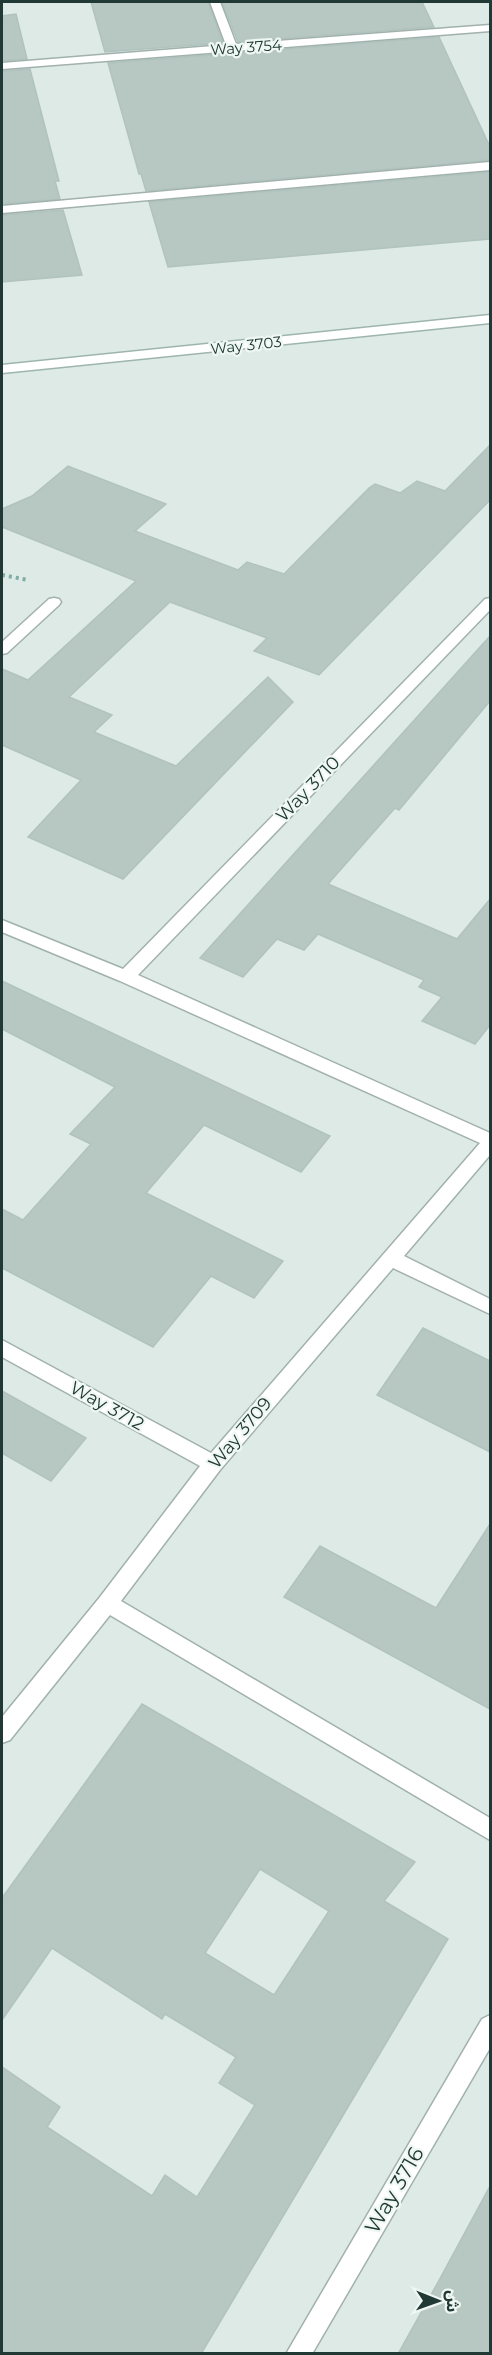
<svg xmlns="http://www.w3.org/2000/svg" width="492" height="2355" font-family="Montserrat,'Noto Sans Arabic',sans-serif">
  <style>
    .building { fill: #b7c7c2; stroke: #b1c3be; stroke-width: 1.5; fill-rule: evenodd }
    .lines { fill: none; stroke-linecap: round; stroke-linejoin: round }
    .street-casing { stroke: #a1b1ad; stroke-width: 3 }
    .secondary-casing { stroke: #9eb5af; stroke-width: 3 }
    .path { stroke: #7fada4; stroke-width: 4; stroke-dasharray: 3 4; stroke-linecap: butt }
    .street { fill: #fff; fill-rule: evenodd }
    .secondary { fill: #fff; fill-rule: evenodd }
    .labels { text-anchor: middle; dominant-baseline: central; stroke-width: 4.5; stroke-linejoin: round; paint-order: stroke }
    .far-street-label { font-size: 15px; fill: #203935; stroke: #eff7f3 }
    .street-label { font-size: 18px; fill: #203935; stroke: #eff7f3 }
    .near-street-label { font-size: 21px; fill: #203935; stroke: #eff7f3 }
  </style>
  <rect width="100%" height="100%" fill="#deeae6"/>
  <g class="building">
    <path d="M 91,2 L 208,2 L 223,43 L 105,52 Z"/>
    <path d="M 222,2 L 422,2 L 434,27 L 238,42 Z"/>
    <path d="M 16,14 L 27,59 L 2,61 L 2,16 Z"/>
    <path d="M 439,37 L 490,147 L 490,160 L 146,191 L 141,174 L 139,174 L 108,63 Z"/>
    <path d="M 30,69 L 59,181 L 55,181 L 60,199 L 2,204 L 2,71 Z"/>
    <path d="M 490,172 L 490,239 L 455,242 L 168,267 L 149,202 Z"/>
    <path d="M 63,210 L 82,275 L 2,282 L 2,215 Z"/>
    <path d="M 490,445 L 490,500 L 319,675 L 254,651 L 267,638 L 170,602 L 69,697 L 112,715 L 94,732 L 176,766 L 268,677 L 293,702 L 123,879 L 28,837 L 81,780 L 2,745 L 2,669 L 28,680 L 136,581 L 2,527 L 2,509 L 32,496 L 68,466 L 166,504 L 135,531 L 238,570 L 247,562 L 284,574 L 369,488 L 375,484 L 400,493 L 417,481 L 445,491 Z"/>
    <path d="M 490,636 L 490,701 L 399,810 L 395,808 L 328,884 L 457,939 L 490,899 L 490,1025 L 475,1044 L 422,1021 L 442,997 L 419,987 L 424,980 L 318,934 L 304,950 L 277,939 L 243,977 L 200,958 Z"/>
    <path d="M 2,981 L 330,1136 L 301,1172 L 204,1125 L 146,1193 L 283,1261 L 254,1298 L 211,1276 L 153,1347 L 2,1268 L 2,1209 L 23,1220 L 91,1144 L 70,1134 L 115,1087 L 2,1029 Z"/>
    <path d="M 423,1328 L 490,1361 L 490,1452 L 377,1395 Z"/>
    <path d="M 2,1391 L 86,1438 L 51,1481 L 2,1453 Z"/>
    <path d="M 490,1524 L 490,1709 L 284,1597 L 320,1546 L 436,1608 Z"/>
    <path d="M 142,1704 L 415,1862 L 384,1901 L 448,1939 L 201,2354 L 2,2354 L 2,2067 L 60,2107 L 47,2127 L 152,2196 L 165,2175 L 197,2197 L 255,2105 L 219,2083 L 236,2057 L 165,2014 L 162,2019 L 52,1948 L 2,2020 L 2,1898 ZM 260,1869 L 329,1911 L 274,1995 L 205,1953 Z"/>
    <path d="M 490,2186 L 490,2354 L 398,2354 L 437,2284 Z"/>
  </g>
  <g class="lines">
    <defs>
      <g id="street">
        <path d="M 210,2 L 220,2 L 236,44 L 490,25 L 490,31 L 2,69 L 2,63 L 226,45 Z"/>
        <path d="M 490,162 L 490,170 L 2,213 L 2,206 Z"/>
        <path d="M 54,598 L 59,599 L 61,602 L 59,605 L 7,653 L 2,654 L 2,642 L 49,599 Z"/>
        <path d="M 490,598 L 490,610 L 138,975 L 490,1133 L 490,1155 L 404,1256 L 490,1299 L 490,1314 L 393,1268 L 220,1470 L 121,1601 L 490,1818 L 490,1840 L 110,1615 L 10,1740 L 2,1743 L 2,1717 L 100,1597 L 200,1466 L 2,1357 L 2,1340 L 211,1453 L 480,1143 L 120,981 L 2,932 L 2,920 L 123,969 L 485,599 Z"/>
        <path d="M 490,2015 L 490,2048 L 312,2354 L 286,2354 L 482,2019 Z"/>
      </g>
      <path id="secondary" d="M 490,315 L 490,323 L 2,373 L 2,365 Z"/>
    </defs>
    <use href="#street" class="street-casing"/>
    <use href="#secondary" class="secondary-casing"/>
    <path class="path" d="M 2,575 L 28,580"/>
    <use href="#street" class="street"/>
    <use href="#secondary" class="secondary"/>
  </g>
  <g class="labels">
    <g class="far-street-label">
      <text transform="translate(246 47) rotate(-4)">Way 3754</text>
      <text transform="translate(246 345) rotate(-6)">Way 3703</text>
    </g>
    <g class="street-label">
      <text transform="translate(308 789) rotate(-46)">Way 3710</text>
      <text transform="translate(107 1406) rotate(29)">Way 3712</text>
      <text transform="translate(240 1433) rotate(-50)">Way 3709</text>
    </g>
    <g class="near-street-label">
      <text transform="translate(394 2190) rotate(-60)">Way 3716</text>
    </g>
  </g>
  <rect width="492" height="2355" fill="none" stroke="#203935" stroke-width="6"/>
  <g transform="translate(438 2301) rotate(91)" stroke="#eff7f3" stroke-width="4.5" paint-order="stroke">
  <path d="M0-4.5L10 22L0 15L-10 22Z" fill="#203935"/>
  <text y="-9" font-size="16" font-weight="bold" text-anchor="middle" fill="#203935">ش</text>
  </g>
</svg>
